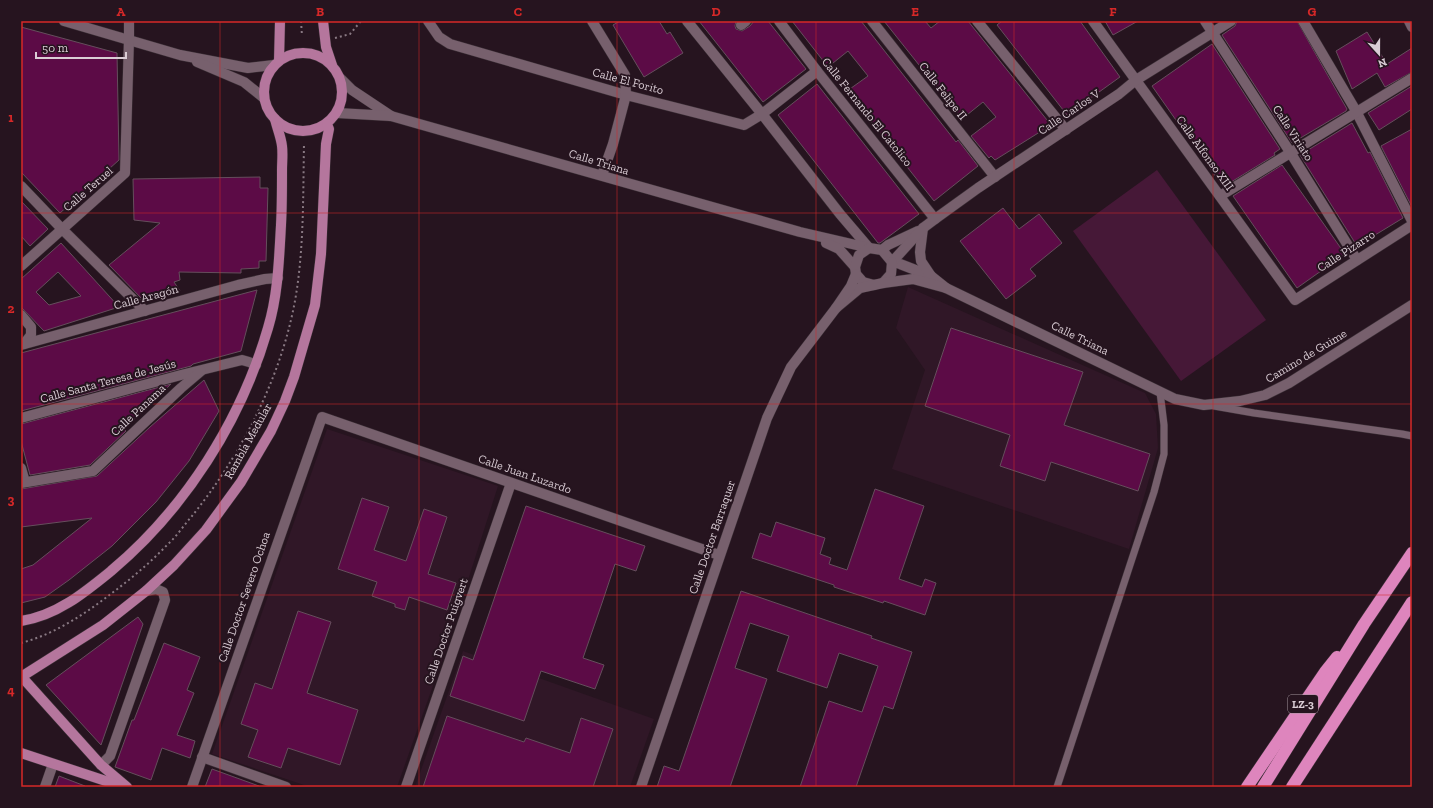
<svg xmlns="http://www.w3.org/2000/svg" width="1433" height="808" font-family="'Zilla Slab',serif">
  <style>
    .built { fill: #301727 }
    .green { fill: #461837 }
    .building { fill: #5c0b46; stroke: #654e5c; fill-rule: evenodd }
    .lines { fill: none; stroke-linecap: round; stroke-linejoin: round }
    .lane-casing { stroke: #3b2f36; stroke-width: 8 }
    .street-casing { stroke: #3b2f36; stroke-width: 11 }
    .secondary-casing { stroke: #3b2f36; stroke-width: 11 }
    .primary-casing { stroke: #3b2f36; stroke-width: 11 }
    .highway-casing { stroke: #3b2f36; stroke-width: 13 }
    .path { stroke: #897983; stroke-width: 2; stroke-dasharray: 2 3; stroke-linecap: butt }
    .lane { stroke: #77606d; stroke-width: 7 }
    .street { stroke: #77606d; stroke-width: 10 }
    .secondary { stroke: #77606d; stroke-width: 10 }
    .primary { stroke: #b5769d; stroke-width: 10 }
    .highway { stroke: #de85bd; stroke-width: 12 }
    .grid { fill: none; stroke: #d62828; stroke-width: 1; stroke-opacity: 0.55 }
    .labels { text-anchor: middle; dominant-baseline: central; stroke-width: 4; stroke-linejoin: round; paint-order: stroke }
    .shield { fill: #26141f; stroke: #a4969e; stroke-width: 1 }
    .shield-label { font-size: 11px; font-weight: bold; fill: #dacdd5 }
    .street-label { font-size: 12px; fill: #dacdd5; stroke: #26141f }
    .neatline { fill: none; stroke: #d62828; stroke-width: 1.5 }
    .grid-label { font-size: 13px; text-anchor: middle; font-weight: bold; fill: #d62828 }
  </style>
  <rect width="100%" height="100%" fill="#26141f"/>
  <g class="built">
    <path d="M 908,287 L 1145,393 L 1156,414 L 1158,448 L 1129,549 L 892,469 L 925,370 L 896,328 Z"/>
    <path d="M 327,429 L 498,486 L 447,646 L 397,787 L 310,787 L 212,754 Z"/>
    <path d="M 463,651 L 654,719 L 630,787 L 415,787 Z"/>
  </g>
  <path class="green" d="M 1157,170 L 1266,320 L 1181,381 L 1073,231 Z"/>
  <g class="building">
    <path d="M 620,21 L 659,21 L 667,34 L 670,32 L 683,53 L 644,77 L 613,25 Z"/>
    <path d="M 699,21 L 736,21 L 735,26 L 736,29 L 742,31 L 750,26 L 754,21 L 768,21 L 806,69 L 763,102 Z"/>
    <path d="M 792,21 L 861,21 L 956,142 L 958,140 L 978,166 L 934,201 L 847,91 L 868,76 L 848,51 L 828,67 Z"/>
    <path d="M 884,21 L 925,21 L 931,28 L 940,21 L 968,21 L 1051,125 L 995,160 L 991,156 L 989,158 L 971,136 L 996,117 L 983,102 L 962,119 Z"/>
    <path d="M 1002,21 L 1080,21 L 1120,77 L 1067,115 L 997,25 Z"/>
    <path d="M 1105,21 L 1138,21 L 1113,35 Z"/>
    <path d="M 1237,21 L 1297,21 L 1340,97 L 1347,109 L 1346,111 L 1292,143 L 1222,35 L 1235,26 Z"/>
    <path d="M 21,27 L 117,53 L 119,160 L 60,213 L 21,172 Z"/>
    <path d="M 1367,32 L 1387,64 L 1412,48 L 1412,72 L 1385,87 L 1377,73 L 1352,89 L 1336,51 Z"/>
    <path d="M 1212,44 L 1280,149 L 1274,153 L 1275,155 L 1223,187 L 1152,86 Z"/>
    <path d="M 817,84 L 919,214 L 880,243 L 878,243 L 778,115 Z"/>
    <path d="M 1412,86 L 1412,109 L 1379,130 L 1368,113 Z"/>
    <path d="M 1352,123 L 1368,153 L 1370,152 L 1403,218 L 1357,246 L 1300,155 Z"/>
    <path d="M 1412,129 L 1412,207 L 1381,146 Z"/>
    <path d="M 1282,165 L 1345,254 L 1297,288 L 1233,196 Z"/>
    <path d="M 260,177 L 260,188 L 268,188 L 266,261 L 259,261 L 259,268 L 241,269 L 241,273 L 179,272 L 180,280 L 174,282 L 180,291 L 143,300 L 109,265 L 160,223 L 134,220 L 133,179 Z"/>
    <path d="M 21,201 L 48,229 L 30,246 L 21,236 Z"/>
    <path d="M 1003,208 L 1019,229 L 1039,214 L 1062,243 L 1030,269 L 1036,276 L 1006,299 L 960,241 Z"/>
    <path d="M 61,243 L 119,307 L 44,331 L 21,307 L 21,279 ZM 58,272 L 81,296 L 49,305 L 36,292 Z"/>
    <path d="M 257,290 L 241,351 L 193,364 L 191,366 L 21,411 L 21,353 Z"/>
    <path d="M 951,328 L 1083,372 L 1064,425 L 1150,454 L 1138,491 L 1051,462 L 1045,481 L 1000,466 L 1010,435 L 925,406 Z"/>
    <path d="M 204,380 L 219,411 L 189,461 L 156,502 L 112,546 L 69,580 L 45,597 L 21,603 L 21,569 L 33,565 L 92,518 L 21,527 L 21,489 L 97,476 L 150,427 Z"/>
    <path d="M 171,384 L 124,429 L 126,431 L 90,465 L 30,475 L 21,441 L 21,424 Z"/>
    <path d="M 875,489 L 924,506 L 899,579 L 922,587 L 925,579 L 936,583 L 925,615 L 884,601 L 883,603 L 834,587 L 834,585 L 752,558 L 760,533 L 771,537 L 776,522 L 825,538 L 820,554 L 831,558 L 829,564 L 847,570 Z"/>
    <path d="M 362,498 L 389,507 L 374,550 L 406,561 L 424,509 L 447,517 L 428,574 L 456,583 L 447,610 L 409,597 L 405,610 L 395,607 L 395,604 L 372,596 L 377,582 L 338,569 Z"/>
    <path d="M 526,506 L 645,546 L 636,571 L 615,564 L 602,603 L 583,658 L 604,665 L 595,689 L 541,671 L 524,721 L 450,696 L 463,656 L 473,660 Z"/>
    <path d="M 741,591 L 872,636 L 871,638 L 912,652 L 893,709 L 884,706 L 856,787 L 800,787 L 829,701 L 862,712 L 878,666 L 839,653 L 827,688 L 777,671 L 789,636 L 750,623 L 735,668 L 767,679 L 730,787 L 657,787 L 664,766 L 679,771 Z"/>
    <path d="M 298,611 L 331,622 L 307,693 L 358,710 L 340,765 L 288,748 L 281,768 L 248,757 L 258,730 L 241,724 L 255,683 L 272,689 Z"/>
    <path d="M 138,617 L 143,624 L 101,745 L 46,685 Z"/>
    <path d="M 164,643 L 200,657 L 187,690 L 194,693 L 177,735 L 195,741 L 190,758 L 162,748 L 151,780 L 115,767 L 132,720 L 134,720 Z"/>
    <path d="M 447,716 L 524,742 L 526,738 L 570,753 L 581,718 L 613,729 L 593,787 L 423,787 Z"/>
    <path d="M 212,769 L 259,786 L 259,787 L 205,787 Z"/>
    <path d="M 59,776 L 85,786 L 85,787 L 55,787 Z"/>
  </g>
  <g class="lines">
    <defs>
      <g id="lane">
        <path d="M 1214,406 L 1254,413 L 1402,434 L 1412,436"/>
        <path d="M 1057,787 L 1128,571 L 1154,492 L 1164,454 L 1164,425 L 1160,392"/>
      </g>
      <g id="street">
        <path d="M 428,21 L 439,37 L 450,44 L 626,95 L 744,125 L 762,114 L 817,71"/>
        <path d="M 592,21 L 625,75 L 626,95 L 613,144 L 602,175"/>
        <path d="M 687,21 L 762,114 L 840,214 L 869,248"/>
        <path d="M 779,21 L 817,71 L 935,219"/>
        <path d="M 872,21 L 995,177"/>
        <path d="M 977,21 L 1066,130"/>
        <path d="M 1093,21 L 1295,300 L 1412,225"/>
        <path d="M 1205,21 L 1290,152 L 1357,260"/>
        <path d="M 1303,21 L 1356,111 L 1412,221"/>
        <path d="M 1409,21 L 1412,27"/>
        <path d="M 741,25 L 746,21"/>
        <path d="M 1136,80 L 1231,21"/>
        <path d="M 21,186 L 62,229 L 145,311"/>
        <path d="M 1220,196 L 1412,78"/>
        <path d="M 21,315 L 31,327 L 31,335 L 24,344"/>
        <path d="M 21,345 L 238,285 L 265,279 L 278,278"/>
        <path d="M 21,418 L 181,375 L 242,360 L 249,362 L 256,365"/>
        <path d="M 21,468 L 25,482"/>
        <path d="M 21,483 L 93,471 L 181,388 L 201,371"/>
        <path d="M 202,757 L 286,787"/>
        <path d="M 101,765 L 110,756 L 165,600 L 163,592 L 156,589 L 146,591"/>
        <path d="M 192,787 L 322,417 L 719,555"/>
        <path d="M 406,787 L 511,483"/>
      </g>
      <g id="secondary">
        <path d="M 64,21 L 180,55 L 248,68 L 274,65"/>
        <path d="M 197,62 L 244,82 L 264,98"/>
        <path d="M 341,79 L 352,90 L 391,116"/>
        <path d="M 337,113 L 391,116 L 800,232 L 869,248 L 882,250 L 892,262 L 900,264 L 931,276 L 946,288"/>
        <path d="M 923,228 L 920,252 L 921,261 L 931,276"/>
        <path d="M 826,243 L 839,249 L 855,267"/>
        <path d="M 869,248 L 859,255 L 855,267 L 856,274 L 863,282 L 874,285"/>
        <path d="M 882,250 L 888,245 L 918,231"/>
        <path d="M 892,262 L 923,228 L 935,219 L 978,188 L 1119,94 L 1136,80"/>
        <path d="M 21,266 L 125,173 L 129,39 L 129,21"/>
        <path d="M 883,283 L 891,274 L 892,262"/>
        <path d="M 836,308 L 860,288 L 883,283 L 913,279 L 946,288 L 1175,399 L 1204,405 L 1240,401 L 1265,395 L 1289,383 L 1412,305"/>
        <path d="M 45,787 L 53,764"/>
        <path d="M 641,787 L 767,418 L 791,367 L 836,308 L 851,286 L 856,274"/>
      </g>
      <g id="primary">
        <path d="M 323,21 L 326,47 L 332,65"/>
        <circle cx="303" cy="92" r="39"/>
        <path d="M 279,61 L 280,21"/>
        <path d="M 21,621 C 56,616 84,593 111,571 C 185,509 241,421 268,328 C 278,295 279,260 281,225 C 282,207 282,189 282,170 C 282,162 283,154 282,146 C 281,137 277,128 275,119"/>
        <path d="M 21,676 L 101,765 L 127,787"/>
        <path d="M 21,677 L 103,625 L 146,591 L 174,565 L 206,530 L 241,482 L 271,431 L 285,401 L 294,377 L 315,305 L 321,254 L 326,144 L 329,129 L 327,124"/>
        <path d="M 21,753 L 124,787"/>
      </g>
      <g id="highway">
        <path d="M 1247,787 L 1325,672 L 1337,657"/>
        <path d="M 1263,787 L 1364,624 L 1412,553"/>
        <path d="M 1292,787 L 1412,602"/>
      </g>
    </defs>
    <use href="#lane" class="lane-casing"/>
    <use href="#street" class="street-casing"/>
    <use href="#secondary" class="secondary-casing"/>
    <use href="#primary" class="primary-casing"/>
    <use href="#highway" class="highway-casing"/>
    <g class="path">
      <path d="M 301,21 L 302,36"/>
      <path d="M 335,38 L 350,34 L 361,21"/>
      <path d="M 21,643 C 55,634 85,614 112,593 C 132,578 151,562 168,544 C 177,536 184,525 192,516 C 242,454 283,374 296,295 C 304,245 303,195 304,144"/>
    </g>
    <use href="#lane" class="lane"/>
    <use href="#street" class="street"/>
    <use href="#secondary" class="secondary"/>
    <use href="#primary" class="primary"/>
    <use href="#highway" class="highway"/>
  </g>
  <path class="grid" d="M 220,21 L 220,787M 419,21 L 419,787M 617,21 L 617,787M 816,21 L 816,787M 1014,21 L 1014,787M 1213,21 L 1213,787M 21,213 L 1412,213M 21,404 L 1412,404M 21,595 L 1412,595"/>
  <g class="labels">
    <rect class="shield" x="1288" y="695" width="30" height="18" rx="3"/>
    <g class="shield-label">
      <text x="1303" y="704">LZ-3</text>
    </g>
    <g class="street-label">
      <text transform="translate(628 81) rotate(15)">Calle El Forito</text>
      <text transform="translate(943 91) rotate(52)">Calle Felipe II</text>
      <text transform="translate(867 112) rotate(51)">Calle Fernando El Catolico</text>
      <text transform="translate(1069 112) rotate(-34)">Calle Carlos V</text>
      <text transform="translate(1293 133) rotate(57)">Calle Viriato</text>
      <text transform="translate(1205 153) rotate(54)">Calle Alfonso XIII</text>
      <text transform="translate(599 162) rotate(17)">Calle Triana</text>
      <text transform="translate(88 189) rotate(-41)">Calle Teruel</text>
      <text transform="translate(1346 251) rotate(-33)">Calle Pizarro</text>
      <text transform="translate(146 297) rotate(-15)">Calle Aragón</text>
      <text transform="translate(1080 338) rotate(26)">Calle Triana</text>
      <text transform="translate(1306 356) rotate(-31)">Camino de Guime</text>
      <text transform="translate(108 381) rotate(-15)">Calle Santa Teresa de Jesús</text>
      <text transform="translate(138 410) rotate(-43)">Calle Panama</text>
      <text transform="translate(248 441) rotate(-61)">Rambla Medular</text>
      <text transform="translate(525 474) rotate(19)">Calle Juan Luzardo</text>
      <text transform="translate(712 537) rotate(-71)">Calle Doctor Barraquer</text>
      <text transform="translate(244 597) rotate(-71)">Calle Doctor Severo Ochoa</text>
      <text transform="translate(446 631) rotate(-71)">Calle Doctor Puigvert</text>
    </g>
  </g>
  <rect width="1433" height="808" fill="none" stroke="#26141f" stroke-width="44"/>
  <g transform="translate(1379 54) rotate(159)" stroke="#26141f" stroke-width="3" paint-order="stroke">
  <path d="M0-3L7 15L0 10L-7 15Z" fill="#dacdd5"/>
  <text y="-6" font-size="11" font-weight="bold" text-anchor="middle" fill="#dacdd5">N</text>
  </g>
  <path d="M36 52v6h90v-6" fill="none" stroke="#dacdd5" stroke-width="2"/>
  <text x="42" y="52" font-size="12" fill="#dacdd5" stroke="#26141f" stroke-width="3" paint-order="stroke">50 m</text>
  <rect x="22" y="22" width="1389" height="764" class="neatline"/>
  <g class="grid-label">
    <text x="121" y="16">A</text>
    <text x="320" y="16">B</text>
    <text x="518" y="16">C</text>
    <text x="716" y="16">D</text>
    <text x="915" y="16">E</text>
    <text x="1113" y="16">F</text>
    <text x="1312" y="16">G</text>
    <text x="11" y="122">1</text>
    <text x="11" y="313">2</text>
    <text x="11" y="504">3</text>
    <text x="11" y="695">4</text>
  </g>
</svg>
